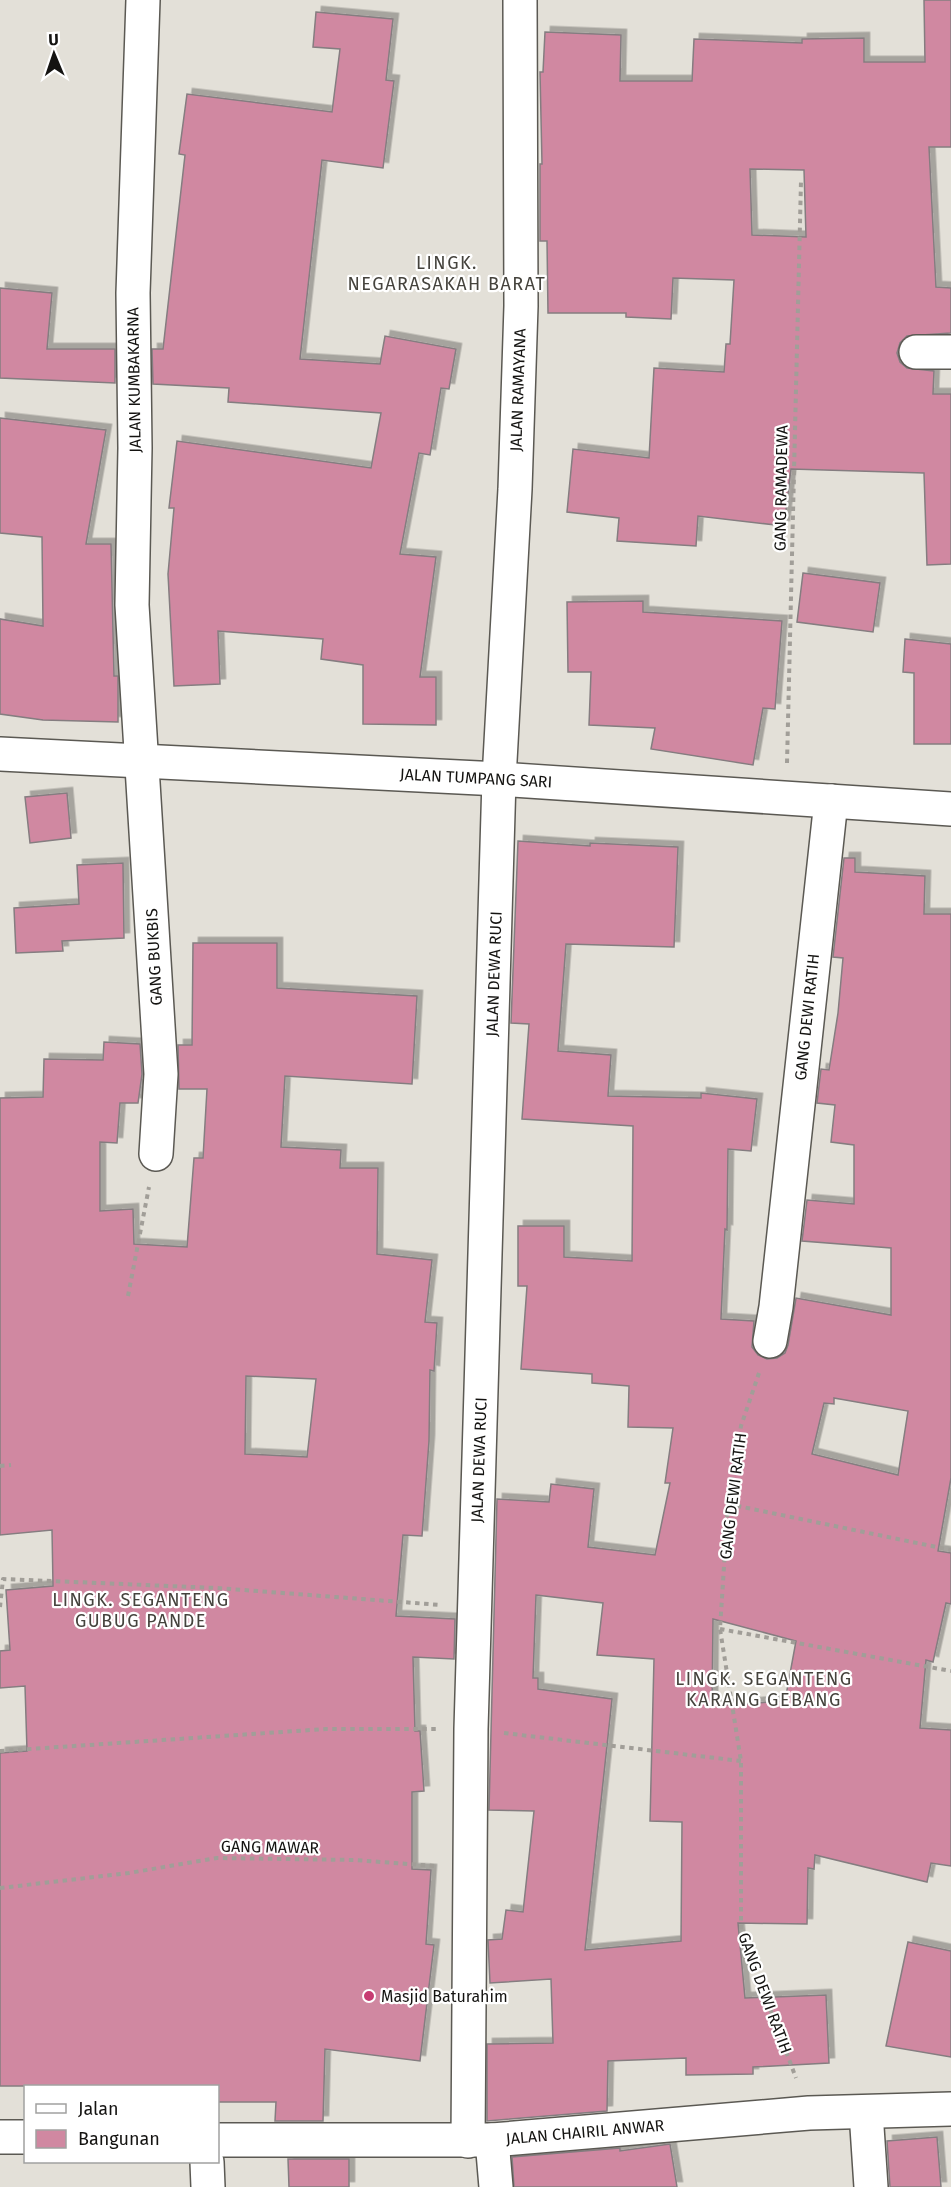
<svg xmlns="http://www.w3.org/2000/svg" width="951" height="2187" font-family="'Fira Sans',sans-serif">
  <style>
    .building { fill: #d088a1; stroke: #857d80; stroke-width: 1.5; fill-rule: evenodd; filter: url(#shadow) }
    .lines { fill: none; stroke-linecap: round; stroke-linejoin: round }
    .minor-casing { stroke: #5b5953; stroke-width: 36 }
    .major-casing { stroke: #5b5953; stroke-width: 36 }
    .path { stroke: #a19e98; stroke-width: 4; stroke-dasharray: 4.5 4.5; stroke-linecap: butt }
    .minor { stroke: #fff; stroke-width: 33 }
    .major { stroke: #fff; stroke-width: 33 }
    .poi-dot { fill: #c73c72; stroke: #fff; stroke-width: 2 }
    .labels { text-anchor: middle; dominant-baseline: central; stroke-width: 4.5; stroke-linejoin: round; paint-order: stroke }
    .street-label { font-size: 16px; fill: #141311; stroke: #fff }
    .poi-label { font-size: 16px; fill: #141311; stroke: #fff; text-anchor: start }
    .neighbourhood-label { font-size: 18px; letter-spacing: 1.5px; fill: #45433d; stroke: #fff }
  </style>
  <defs>
    <filter id="shadow"><feDropShadow dx="5.5" dy="-5.5" stdDeviation="0" flood-color="#0004"/></filter>
  </defs>
  <rect width="100%" height="100%" fill="#e3e0d8"/>
  <g class="building">
    <path d="M 924,0 L 951,0 L 951,147 L 929,147 L 936,287 L 951,288 L 951,333 L 907,336 L 900,343 L 897,353 L 900,362 L 907,368 L 934,371 L 933,394 L 951,394 L 951,564 L 927,565 L 924,473 L 791,469 L 784,526 L 698,516 L 696,546 L 617,541 L 619,518 L 567,512 L 573,449 L 649,458 L 654,368 L 724,372 L 726,344 L 730,344 L 734,280 L 673,278 L 671,319 L 626,317 L 626,313 L 548,313 L 547,241 L 540,241 L 540,164 L 542,164 L 540,72 L 543,72 L 545,32 L 621,35 L 620,81 L 692,81 L 694,39 L 802,43 L 802,39 L 864,38 L 864,62 L 925,62 ZM 750,169 L 804,170 L 806,237 L 752,235 Z"/>
    <path d="M 316,12 L 393,19 L 386,80 L 394,81 L 383,168 L 322,160 L 300,359 L 380,364 L 385,336 L 456,349 L 449,389 L 441,388 L 430,455 L 419,453 L 400,554 L 436,557 L 420,677 L 436,677 L 436,725 L 363,724 L 363,665 L 321,659 L 323,639 L 218,631 L 220,684 L 174,686 L 168,574 L 174,508 L 169,508 L 177,441 L 371,468 L 381,413 L 228,402 L 229,388 L 153,384 L 152,349 L 163,349 L 185,155 L 179,154 L 187,94 L 332,112 L 340,49 L 313,47 Z"/>
    <path d="M 0,288 L 52,293 L 47,349 L 115,349 L 115,383 L 0,378 Z"/>
    <path d="M 0,418 L 106,430 L 86,544 L 111,544 L 114,676 L 118,676 L 118,722 L 43,720 L 0,714 L 0,619 L 43,626 L 42,537 L 0,533 Z"/>
    <path d="M 803,573 L 880,583 L 873,632 L 797,622 Z"/>
    <path d="M 643,601 L 643,612 L 782,621 L 775,709 L 763,708 L 753,765 L 651,749 L 655,728 L 589,725 L 591,672 L 568,672 L 567,602 Z"/>
    <path d="M 905,639 L 951,644 L 951,744 L 914,744 L 914,673 L 903,672 Z"/>
    <path d="M 67,793 L 71,838 L 30,843 L 25,797 Z"/>
    <path d="M 518,841 L 590,846 L 590,843 L 678,847 L 674,947 L 566,944 L 558,1051 L 611,1055 L 608,1096 L 701,1098 L 701,1093 L 757,1099 L 751,1151 L 728,1149 L 727,1230 L 725,1229 L 721,1319 L 754,1321 L 752,1347 L 758,1355 L 767,1359 L 777,1358 L 785,1353 L 788,1345 L 796,1298 L 891,1315 L 891,1248 L 802,1241 L 807,1200 L 854,1204 L 854,1145 L 831,1142 L 835,1105 L 817,1103 L 821,1069 L 829,1070 L 838,1013 L 843,958 L 833,957 L 844,858 L 855,858 L 855,872 L 925,876 L 924,914 L 951,914 L 951,1478 L 938,1551 L 951,1553 L 951,1604 L 946,1603 L 933,1662 L 926,1660 L 920,1728 L 951,1730 L 951,1866 L 931,1863 L 927,1882 L 815,1855 L 814,1869 L 808,1868 L 807,1924 L 738,1923 L 745,1998 L 826,1995 L 829,2063 L 753,2067 L 753,2074 L 686,2075 L 686,2058 L 608,2061 L 607,2111 L 487,2121 L 487,2044 L 553,2043 L 551,1979 L 490,1983 L 488,1940 L 502,1939 L 506,1910 L 523,1912 L 534,1811 L 489,1810 L 497,1499 L 549,1502 L 551,1484 L 594,1489 L 588,1547 L 655,1555 L 670,1483 L 665,1483 L 673,1428 L 628,1427 L 629,1386 L 592,1383 L 592,1374 L 521,1369 L 527,1286 L 518,1286 L 518,1226 L 564,1226 L 564,1257 L 632,1261 L 633,1126 L 522,1119 L 529,1024 L 511,1023 ZM 834,1398 L 908,1411 L 898,1475 L 812,1454 L 824,1403 L 834,1404 ZM 536,1595 L 603,1603 L 597,1655 L 654,1659 L 650,1821 L 682,1822 L 681,1941 L 585,1950 L 612,1699 L 538,1689 L 538,1678 L 533,1678 ZM 713,1619 L 796,1641 L 785,1701 L 712,1706 Z"/>
    <path d="M 123,863 L 124,938 L 62,941 L 63,951 L 16,953 L 14,908 L 79,904 L 77,865 Z"/>
    <path d="M 193,943 L 277,943 L 277,988 L 417,996 L 412,1084 L 285,1076 L 281,1147 L 341,1150 L 340,1168 L 378,1168 L 377,1254 L 432,1260 L 425,1322 L 437,1323 L 434,1371 L 430,1370 L 429,1441 L 422,1536 L 403,1535 L 396,1616 L 455,1619 L 454,1659 L 413,1657 L 415,1731 L 420,1731 L 424,1791 L 412,1792 L 412,1869 L 431,1870 L 426,1944 L 434,1945 L 420,2061 L 325,2049 L 323,2121 L 275,2121 L 276,2102 L 218,2102 L 218,2086 L 0,2086 L 0,1753 L 27,1751 L 25,1686 L 0,1688 L 0,1651 L 10,1650 L 6,1590 L 53,1586 L 52,1530 L 0,1535 L 0,1098 L 43,1097 L 44,1059 L 103,1060 L 104,1042 L 140,1044 L 142,1074 L 138,1103 L 120,1103 L 117,1143 L 100,1142 L 100,1211 L 133,1209 L 134,1244 L 187,1247 L 194,1158 L 203,1158 L 207,1089 L 179,1089 L 178,1045 L 192,1045 ZM 246,1376 L 316,1379 L 307,1457 L 245,1454 Z"/>
    <path d="M 908,1942 L 951,1951 L 951,2057 L 886,2046 Z"/>
    <path d="M 937,2137 L 941,2187 L 890,2187 L 887,2141 Z"/>
    <path d="M 670,2144 L 677,2187 L 514,2187 L 512,2157 L 620,2148 L 620,2151 Z"/>
    <path d="M 288,2159 L 349,2159 L 349,2187 L 289,2187 Z"/>
  </g>
  <g class="lines">
    <defs>
      <g id="minor">
        <path d="M 143,0 L 133,293 L 135,448 L 132,605 L 161,1074 L 156,1154"/>
        <path d="M 916,352 L 951,352"/>
        <path d="M 770,1341 L 776,1307 L 831,801"/>
        <path d="M 866,2112 L 871,2187"/>
        <path d="M 0,2137 L 26,2137"/>
        <path d="M 218,2140 L 492,2140 L 809,2113 L 951,2109"/>
        <path d="M 492,2140 L 496,2187"/>
        <path d="M 468,2141 L 471,1729 L 499,779 L 515,489 L 521,306 L 520,0"/>
        <path d="M 207,2162 L 208,2187"/>
      </g>
      <path id="major" d="M 0,754 L 499,779 L 951,809"/>
    </defs>
    <use href="#minor" class="minor-casing"/>
    <use href="#major" class="major-casing"/>
    <g class="path">
      <path d="M 787,763 L 801,181"/>
      <path d="M 128,1296 L 149,1187"/>
      <path d="M 759,1373 L 741,1426 L 728,1504 L 720,1629 L 741,1761 L 741,1931 L 796,2078"/>
      <path d="M 0,1466 L 11,1465"/>
      <path d="M 728,1504 L 951,1550"/>
      <path d="M 0,1607 L 3,1579 L 217,1588 L 441,1605"/>
      <path d="M 720,1629 L 951,1671"/>
      <path d="M 504,1733 L 741,1761"/>
      <path d="M 0,1751 L 326,1729 L 436,1729"/>
      <path d="M 0,1888 L 129,1873 L 217,1858 L 354,1860 L 435,1866"/>
    </g>
    <use href="#minor" class="minor"/>
    <use href="#major" class="major"/>
  </g>
  <circle class="poi-dot" cx="369" cy="1996" r="6"/>
  <g class="labels">
    <g class="street-label">
      <text transform="translate(134 380) rotate(-91)">JALAN KUMBAKARNA</text>
      <text transform="translate(518 390) rotate(-88)">JALAN RAMAYANA</text>
      <text transform="translate(781 488) rotate(-89)">GANG RAMADEWA</text>
      <text transform="translate(476 778) rotate(3)">JALAN TUMPANG SARI</text>
      <text transform="translate(154 957) rotate(-93)">GANG BUKBIS</text>
      <text transform="translate(494 974) rotate(-88)">JALAN DEWA RUCI</text>
      <text transform="translate(807 1017) rotate(-84)">GANG DEWI RATIH</text>
      <text transform="translate(479 1460) rotate(-88)">JALAN DEWA RUCI</text>
      <text transform="translate(733 1496) rotate(-83)">GANG DEWI RATIH</text>
      <text transform="translate(270 1847) rotate(1)">GANG MAWAR</text>
      <text transform="translate(765 1993) rotate(70)">GANG DEWI RATIH</text>
      <text transform="translate(585 2132) rotate(-5)">JALAN CHAIRIL ANWAR</text>
    </g>
    <g class="poi-label">
      <text x="381" y="1996">Masjid Baturahim</text>
    </g>
    <g class="neighbourhood-label">
      <text x="447" y="263">LINGK.<tspan x="447" dy="21">NEGARASAKAH BARAT</tspan></text>
      <text x="141" y="1600">LINGK. SEGANTENG<tspan x="141" dy="21">GUBUG PANDE</tspan></text>
      <text x="764" y="1679">LINGK. SEGANTENG<tspan x="764" dy="21">KARANG GEBANG</tspan></text>
    </g>
  </g>
  <rect x="24" y="2085" width="195" height="78" fill="#ffffff" stroke="#a1a1a0" stroke-width="1.5"/>
  <rect x="36" y="2104" width="30" height="9" fill="#ffffff" stroke="#a1a1a0" stroke-width="1.5"/>
  <text x="78" y="2115" font-size="18" fill="#141311">Jalan</text>
  <rect x="36" y="2130" width="30" height="18" fill="#d088a1" stroke="#a1a1a0" stroke-width="1.5"/>
  <text x="78" y="2145" font-size="18" fill="#141311">Bangunan</text>
  <g transform="translate(54 54) rotate(358)" stroke="#ffffff" stroke-width="4.5" paint-order="stroke">
  <path d="M0-4.5L10 22L0 15L-10 22Z" fill="#141311"/>
  <text y="-9" font-size="16" font-weight="bold" text-anchor="middle" fill="#141311">U</text>
  </g>
</svg>
